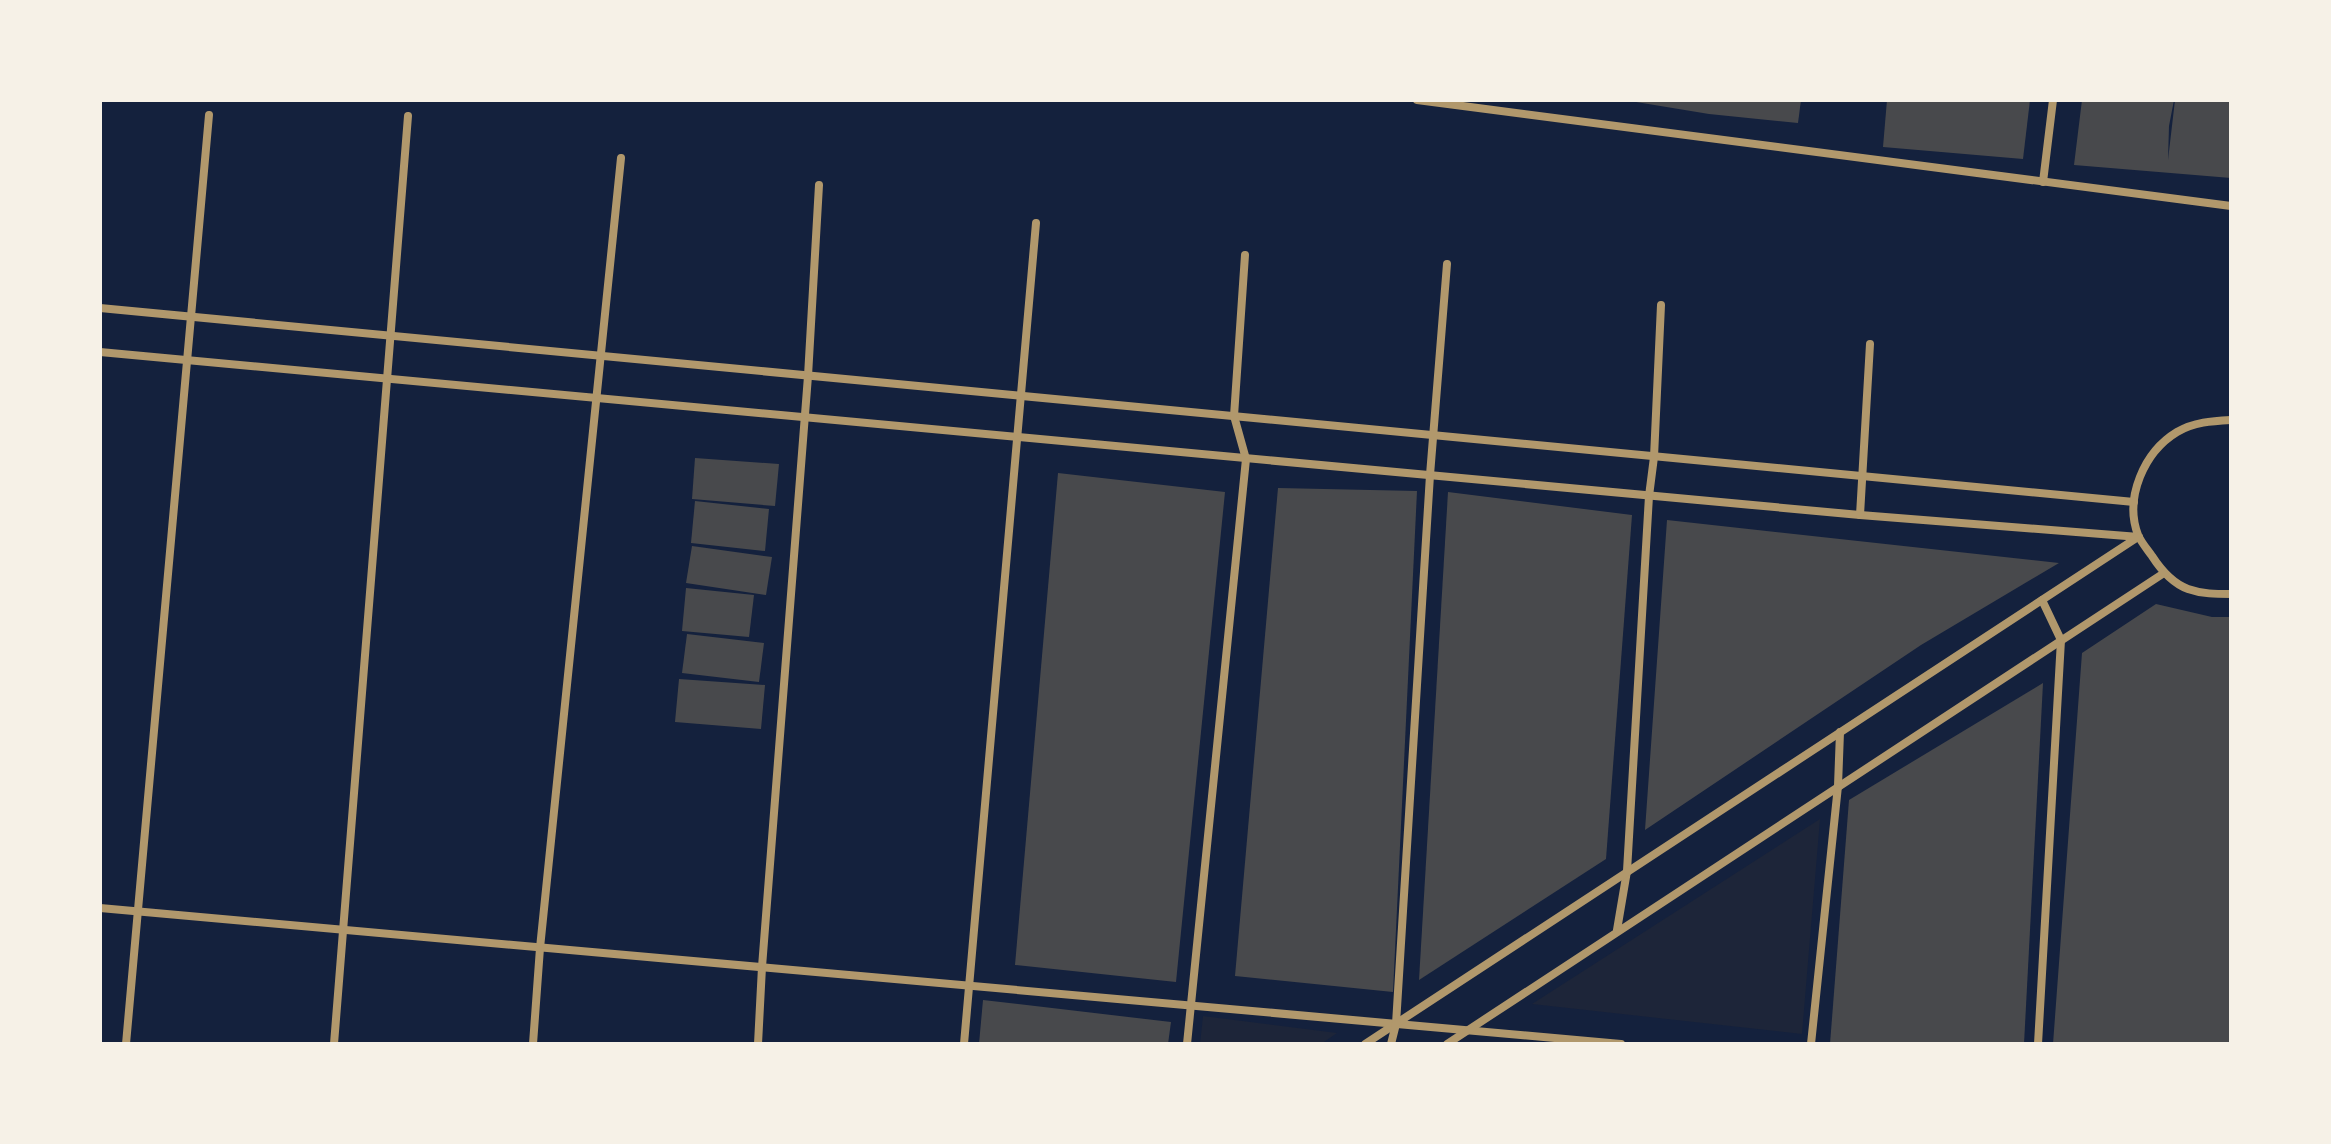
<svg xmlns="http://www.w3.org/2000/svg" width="2331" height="1144" font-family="'Fira Sans Condensed',sans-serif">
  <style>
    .green { fill: #1d2539 }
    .building { fill: #48494c }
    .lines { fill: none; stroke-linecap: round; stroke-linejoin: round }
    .minor { stroke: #b1986c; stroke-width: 8 }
  </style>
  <rect width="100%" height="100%" fill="#14213d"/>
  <g class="green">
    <path d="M 1820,819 L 1802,1034 L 1532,1004 Z"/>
    <path d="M 1203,1016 L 1337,1033 L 1321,1044 L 1200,1044 Z"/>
  </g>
  <g class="building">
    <path d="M 1624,100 L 1801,100 L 1798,123 L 1709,114 Z"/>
    <path d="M 1887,100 L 2030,100 L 2023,159 L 1883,147 Z"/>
    <path d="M 2082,100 L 2174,100 L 2169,126 L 2168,160 L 2175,100 L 2231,100 L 2231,178 L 2074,165 Z"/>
    <path d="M 695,458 L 779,464 L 775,506 L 692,499 Z"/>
    <path d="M 1058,473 L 1225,492 L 1176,982 L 1015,965 Z"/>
    <path d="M 1278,488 L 1417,491 L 1393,992 L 1235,976 Z"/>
    <path d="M 1448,492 L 1632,515 L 1606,859 L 1419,980 Z"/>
    <path d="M 695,501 L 769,509 L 765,551 L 691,543 Z"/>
    <path d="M 1667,520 L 2059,563 L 1921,645 L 1645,830 Z"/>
    <path d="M 692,546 L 772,557 L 766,595 L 686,583 Z"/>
    <path d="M 686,588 L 754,595 L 749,637 L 682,631 Z"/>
    <path d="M 2156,604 L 2212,617 L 2231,617 L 2231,1044 L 2053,1044 L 2082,653 Z"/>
    <path d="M 687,634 L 764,643 L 759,682 L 682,673 Z"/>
    <path d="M 679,679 L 765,685 L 761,729 L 675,722 Z"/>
    <path d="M 2043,683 L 2024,1044 L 1830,1044 L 1849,800 Z"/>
    <path d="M 983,1000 L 1171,1022 L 1168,1044 L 979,1044 Z"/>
  </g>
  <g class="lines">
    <g class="minor">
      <path d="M 1417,100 L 2231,206"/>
      <path d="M 2043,182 L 2053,100"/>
      <path d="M 100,308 L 2134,502"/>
      <path d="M 100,352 L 1860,515 L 2139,537"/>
      <path d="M 2231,420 C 2212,421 2194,422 2177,432 C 2144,452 2124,498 2138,535 C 2141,542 2147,549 2152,556 C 2161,570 2172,583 2188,589 C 2202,594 2216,594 2231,594"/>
      <path d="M 1860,515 L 1870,344"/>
      <path d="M 100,908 L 1621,1044"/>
      <path d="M 1617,930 L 1627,871 L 1649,496 L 1654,457 L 1661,305"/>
      <path d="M 126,1044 L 209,115"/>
      <path d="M 334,1044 L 408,116"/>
      <path d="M 533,1044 L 540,948 L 621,158"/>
      <path d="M 758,1044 L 762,967 L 808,376 L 819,185"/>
      <path d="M 964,1044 L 1036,223"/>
      <path d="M 1187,1044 L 1246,459 L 1234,416 L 1245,255"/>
      <path d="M 1365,1044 L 2138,537"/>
      <path d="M 1391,1044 L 1396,1024 L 1430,475 L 1447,264"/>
      <path d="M 1447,1044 L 2164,573"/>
      <path d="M 1811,1044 L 1838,786 L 1840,732"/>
      <path d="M 2038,1044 L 2061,640 L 2042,600"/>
    </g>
  </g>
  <rect width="2331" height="1144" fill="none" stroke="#f6f1e7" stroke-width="204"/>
</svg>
